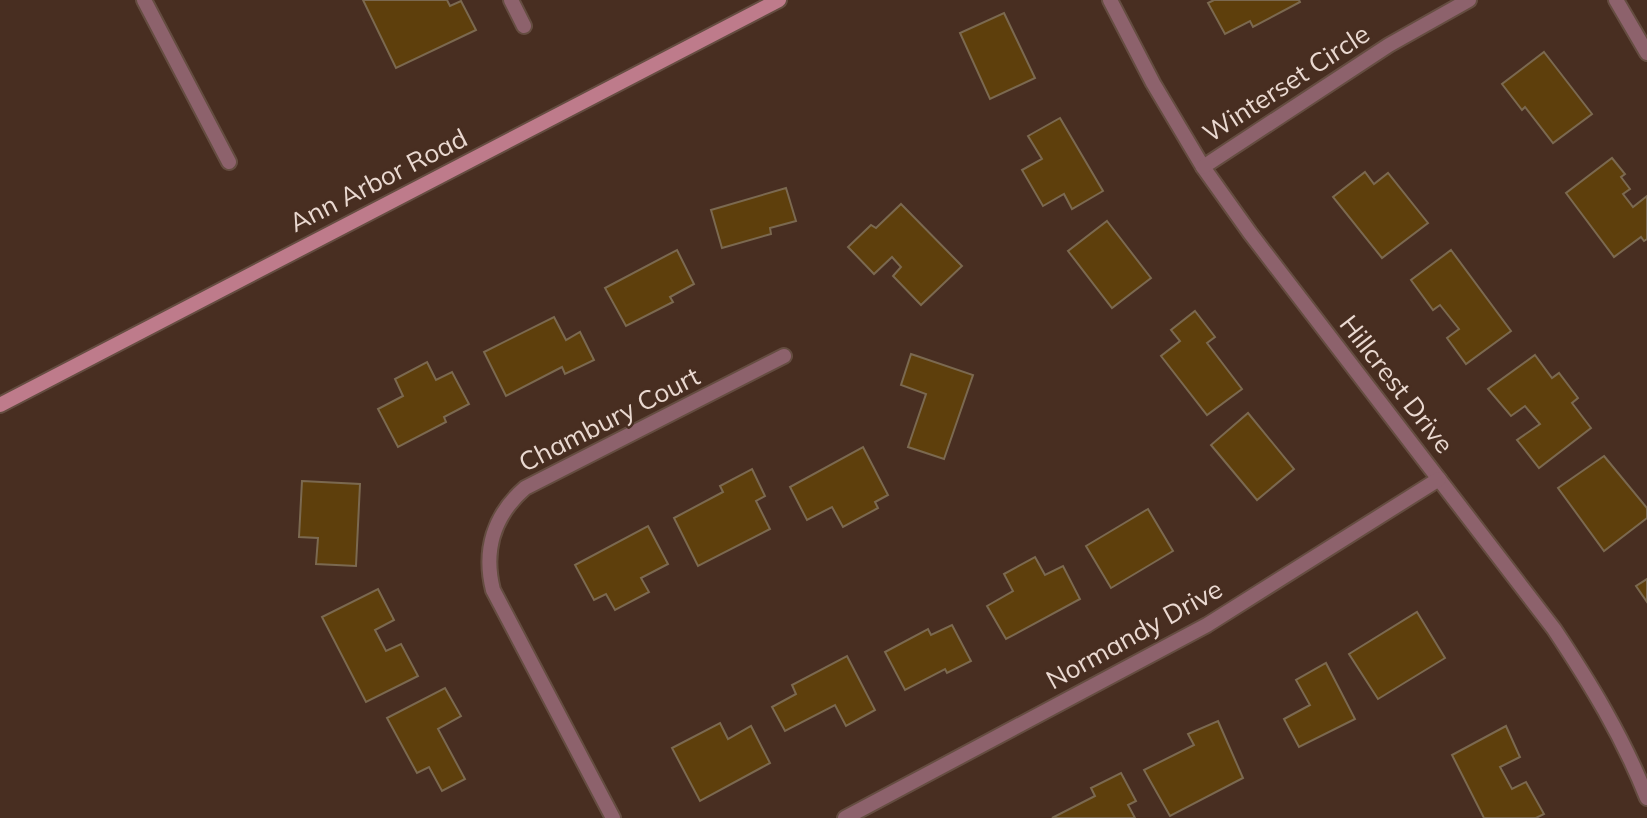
<svg xmlns="http://www.w3.org/2000/svg" width="1647" height="818" font-family="Mulish,sans-serif">
  <style>
    .building { fill: #5e3f0c; stroke: #7b6950; stroke-width: 2 }
    .lines { fill: none; stroke-linecap: round; stroke-linejoin: round }
    .minor-casing { stroke: #654d41; stroke-width: 18 }
    .secondary-casing { stroke: #654d41; stroke-width: 18 }
    .minor { stroke: #8d626c; stroke-width: 14 }
    .secondary { stroke: #be7b8b; stroke-width: 14 }
    .labels { text-anchor: middle; dominant-baseline: central; stroke-width: 5; stroke-linejoin: round; paint-order: stroke }
    .street-label { font-size: 26px; fill: #ead9d1; stroke: #482e21 }
  </style>
  <rect width="100%" height="100%" fill="#482e21"/>
  <g class="building">
    <path d="M 363,0 L 447,0 L 450,6 L 461,1 L 476,30 L 396,68 Z"/>
    <path d="M 1214,0 L 1299,0 L 1300,2 L 1253,27 L 1250,21 L 1225,34 L 1208,3 Z"/>
    <path d="M 1004,13 L 1035,78 L 990,99 L 960,33 Z"/>
    <path d="M 1544,52 L 1592,114 L 1553,143 L 1525,107 L 1522,110 L 1502,84 Z"/>
    <path d="M 1060,118 L 1103,191 L 1072,209 L 1064,194 L 1043,206 L 1022,170 L 1042,159 L 1028,136 Z"/>
    <path d="M 1612,158 L 1625,174 L 1621,177 L 1630,189 L 1623,194 L 1633,207 L 1647,196 L 1647,239 L 1644,241 L 1641,237 L 1614,257 L 1566,193 Z"/>
    <path d="M 1365,172 L 1374,184 L 1388,173 L 1428,223 L 1382,258 L 1333,197 Z"/>
    <path d="M 786,188 L 796,221 L 770,228 L 771,234 L 722,248 L 711,210 Z"/>
    <path d="M 901,204 L 962,266 L 921,305 L 893,276 L 901,267 L 892,257 L 874,274 L 848,247 L 871,225 L 876,228 Z"/>
    <path d="M 1107,221 L 1151,278 L 1112,308 L 1068,251 Z"/>
    <path d="M 677,250 L 694,284 L 670,297 L 673,302 L 626,326 L 605,288 Z"/>
    <path d="M 1451,250 L 1511,331 L 1466,364 L 1447,338 L 1459,329 L 1440,305 L 1433,310 L 1411,280 Z"/>
    <path d="M 1195,311 L 1215,337 L 1207,343 L 1242,389 L 1207,415 L 1161,356 L 1180,341 L 1171,330 Z"/>
    <path d="M 554,317 L 566,340 L 580,332 L 594,360 L 565,374 L 562,367 L 506,396 L 484,352 Z"/>
    <path d="M 911,354 L 973,375 L 944,459 L 908,447 L 926,394 L 901,385 Z"/>
    <path d="M 1535,355 L 1552,378 L 1559,373 L 1578,398 L 1572,403 L 1591,428 L 1539,468 L 1517,440 L 1540,424 L 1525,406 L 1511,416 L 1488,389 Z"/>
    <path d="M 427,362 L 436,380 L 452,372 L 469,404 L 444,417 L 446,422 L 398,447 L 378,409 L 403,396 L 395,379 Z"/>
    <path d="M 1248,413 L 1294,469 L 1257,500 L 1211,445 Z"/>
    <path d="M 863,447 L 888,495 L 875,502 L 878,508 L 843,527 L 832,507 L 807,520 L 790,487 Z"/>
    <path d="M 1604,456 L 1647,508 L 1647,518 L 1604,551 L 1558,488 Z"/>
    <path d="M 752,469 L 765,496 L 756,501 L 770,529 L 698,566 L 674,518 L 723,492 L 720,486 Z"/>
    <path d="M 302,481 L 360,484 L 356,566 L 316,564 L 318,538 L 299,537 Z"/>
    <path d="M 1148,509 L 1173,551 L 1111,588 L 1086,546 Z"/>
    <path d="M 648,526 L 668,564 L 641,578 L 649,592 L 615,610 L 606,594 L 594,600 L 575,565 Z"/>
    <path d="M 1035,557 L 1045,575 L 1063,566 L 1080,599 L 1006,639 L 987,606 L 1013,591 L 1004,574 Z"/>
    <path d="M 1647,579 L 1647,602 L 1636,586 Z"/>
    <path d="M 378,589 L 394,620 L 375,630 L 386,651 L 401,644 L 418,676 L 366,702 L 322,617 Z"/>
    <path d="M 1417,612 L 1445,658 L 1378,699 L 1349,654 Z"/>
    <path d="M 952,625 L 971,661 L 947,673 L 945,669 L 905,690 L 885,652 L 928,629 L 931,635 Z"/>
    <path d="M 847,656 L 875,710 L 846,726 L 835,705 L 785,731 L 772,707 L 796,694 L 792,685 Z"/>
    <path d="M 1326,663 L 1355,719 L 1299,747 L 1284,719 L 1310,705 L 1296,680 Z"/>
    <path d="M 445,688 L 461,716 L 438,729 L 465,779 L 442,791 L 429,767 L 417,773 L 387,718 Z"/>
    <path d="M 1218,721 L 1243,778 L 1170,816 L 1144,770 L 1194,745 L 1188,734 Z"/>
    <path d="M 720,723 L 728,739 L 751,726 L 770,763 L 700,801 L 672,748 Z"/>
    <path d="M 1506,726 L 1520,757 L 1500,767 L 1512,789 L 1526,782 L 1544,814 L 1536,818 L 1484,818 L 1452,755 Z"/>
    <path d="M 1121,773 L 1136,801 L 1128,805 L 1135,818 L 1052,818 L 1095,796 L 1091,788 Z"/>
  </g>
  <g class="lines">
    <defs>
      <g id="minor">
        <path d="M 144,0 L 229,162"/>
        <path d="M 511,0 L 524,26"/>
        <path d="M 1110,0 L 1153,83 L 1203,167 L 1250,233 L 1554,629 C 1590,683 1623,737 1647,798"/>
        <path d="M 1616,0 L 1647,53"/>
        <path d="M 1203,167 L 1389,45 L 1469,0"/>
        <path d="M 613,818 L 493,590 C 483,550 494,515 525,488 L 784,356"/>
        <path d="M 845,818 L 1207,625 L 1439,479"/>
      </g>
      <path id="secondary" d="M 0,405 L 779,0"/>
    </defs>
    <use href="#minor" class="minor-casing"/>
    <use href="#secondary" class="secondary-casing"/>
    <use href="#minor" class="minor"/>
    <use href="#secondary" class="secondary"/>
  </g>
  <g class="labels">
    <g class="street-label">
      <text transform="translate(1286 83) rotate(-33)">Winterset Circle</text>
      <text transform="translate(378 180) rotate(-27)">Ann Arbor Road</text>
      <text transform="translate(1397 384) rotate(52)">Hillcrest Drive</text>
      <text transform="translate(609 419) rotate(-27)">Chambury Court</text>
      <text transform="translate(1134 634) rotate(-29)">Normandy Drive</text>
    </g>
  </g>
</svg>
